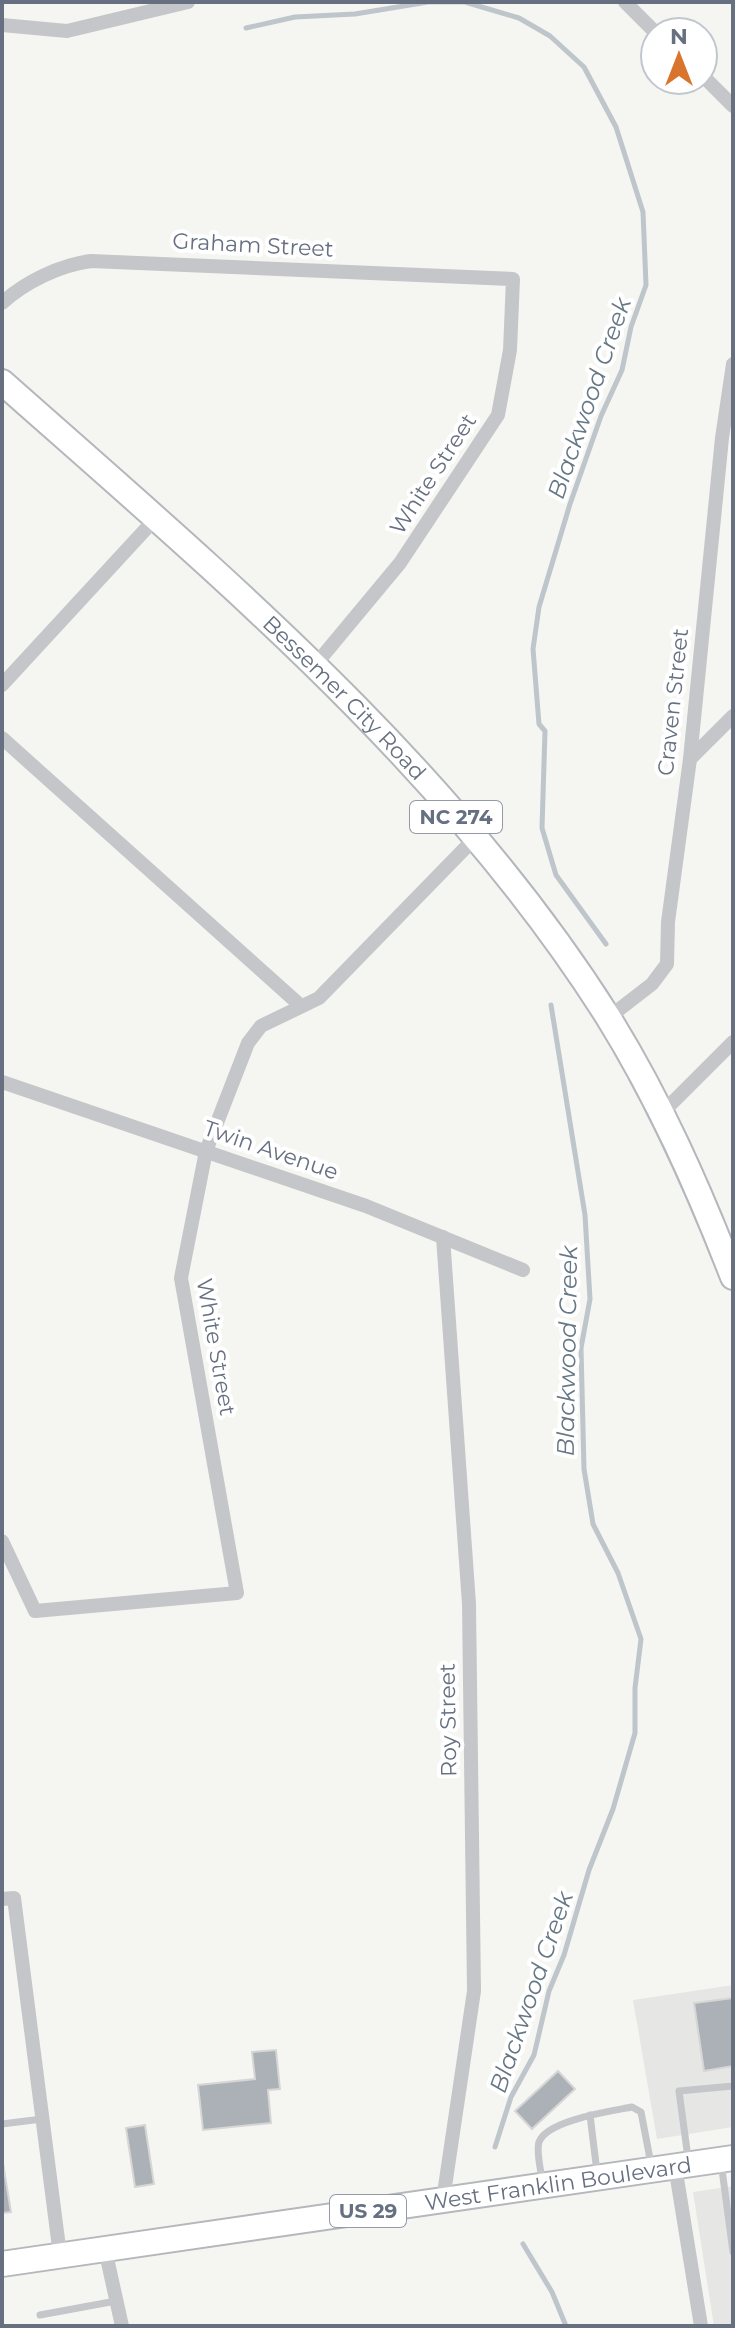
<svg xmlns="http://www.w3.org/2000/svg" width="735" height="2328" font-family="Montserrat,sans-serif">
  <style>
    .built { fill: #e6e6e5 }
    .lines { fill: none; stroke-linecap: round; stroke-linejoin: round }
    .stream { stroke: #bec5cb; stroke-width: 5 }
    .building { fill: #acb1b8; stroke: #d6d7d5; stroke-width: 2 }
    .primary-casing { stroke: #b4b7bb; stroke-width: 28 }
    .lane { stroke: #c4c6ca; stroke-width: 7 }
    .street { stroke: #c4c6ca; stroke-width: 14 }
    .primary { stroke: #fff; stroke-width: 24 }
    .labels { text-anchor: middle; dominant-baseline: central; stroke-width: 8; stroke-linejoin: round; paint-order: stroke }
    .shield { fill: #fff; stroke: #949ba7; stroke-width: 2 }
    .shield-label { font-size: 20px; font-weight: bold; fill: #667081 }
    .street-label { font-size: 22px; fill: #667081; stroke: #fff }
    .water-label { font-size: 24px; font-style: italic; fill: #677885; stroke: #fff }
  </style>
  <rect width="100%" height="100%" fill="#f5f5f2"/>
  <g class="built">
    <path d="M 733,1985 L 733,2127 L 657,2139 L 633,2000 Z"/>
    <path d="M 733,2186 L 733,2326 L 714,2326 L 693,2192 Z"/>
  </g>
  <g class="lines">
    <g class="stream">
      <path d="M 246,28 L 295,17 L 355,14 L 428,2 L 465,2 L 519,18 L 550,36 L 584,67 L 616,127 L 643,212 L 646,285 L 631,327 L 622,370 L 601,416 L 570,504 L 539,607 L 533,649 L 539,724 L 545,731 L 542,828 L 556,875 L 606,944"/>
      <path d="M 495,2147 L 511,2097 L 534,2055 L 549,1991 L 564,1955 L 589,1870 L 613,1809 L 635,1733 L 635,1688 L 641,1639 L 618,1573 L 593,1524 L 584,1469 L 581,1348 L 590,1299 L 585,1215 L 551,1005"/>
      <path d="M 523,2244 L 552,2292 L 566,2326"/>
    </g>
  </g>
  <g class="building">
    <path d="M 733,1998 L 733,2066 L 704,2071 L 694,2003 Z"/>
    <path d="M 276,2050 L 280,2089 L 268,2090 L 271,2123 L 203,2130 L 198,2085 L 255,2079 L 252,2052 Z"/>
    <path d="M 558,2071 L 575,2089 L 532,2129 L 515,2111 Z"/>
    <path d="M 145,2125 L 154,2184 L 135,2187 L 126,2128 Z"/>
    <path d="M 2,2157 L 11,2212 L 2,2213 Z"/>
  </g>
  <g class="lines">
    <defs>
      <g id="primary">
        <path id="s1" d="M 2,382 C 221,576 450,767 608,1017 C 659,1099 698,1187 733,1277"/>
        <path id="s2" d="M 2,2264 L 733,2158"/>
      </g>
    </defs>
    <use href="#primary" class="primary-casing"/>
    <g class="lane">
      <path d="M 590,2115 L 597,2172"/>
      <path d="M 2,2124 L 42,2119"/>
      <path d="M 688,2158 L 679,2091 L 733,2086"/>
      <path d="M 721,2162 L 733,2252"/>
      <path d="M 542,2180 C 541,2170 536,2152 539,2142 C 547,2120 612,2111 632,2107 L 641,2112 L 651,2164"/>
      <path d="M 40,2315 L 116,2301"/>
    </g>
    <g class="street">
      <path d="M 625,2 L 655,32"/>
      <path d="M 2,25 L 67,31 L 188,2"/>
      <path d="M 703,76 L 733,106"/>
      <path d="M 2,303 C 25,282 60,265 91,261 L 513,279 L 510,350 L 498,415 L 400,563 L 316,664"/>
      <path d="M 2,685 L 156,518"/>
      <path d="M 2,738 L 301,1006"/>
      <path d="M 690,759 L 733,716"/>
      <path d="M 608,1018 L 652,984 L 667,964 L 668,922 L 690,759 L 722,438 L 733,364"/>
      <path d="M 2,1082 L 366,1206 L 523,1270"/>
      <path d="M 661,1114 L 733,1042"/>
      <path d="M 443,1237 L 469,1604 L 474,1991 L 443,2200"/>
      <path d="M 2,1541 L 35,1611 L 237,1593 L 181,1278 L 206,1151 L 248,1043 L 261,1026 L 319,998 L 475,838"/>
      <path d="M 2,1899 L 14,1898 L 60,2255"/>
      <path d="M 675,2166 L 701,2326"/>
      <path d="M 105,2249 L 122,2326"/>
    </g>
    <use href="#primary" class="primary"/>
  </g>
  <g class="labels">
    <g class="shield">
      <rect x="410" y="801" width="92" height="32" rx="6"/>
      <rect x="330" y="2195" width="76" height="32" rx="6"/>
    </g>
    <g class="shield-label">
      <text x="456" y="817">NC 274</text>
      <text x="368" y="2211">US 29</text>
    </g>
    <g class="street-label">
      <text transform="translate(253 245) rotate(3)">Graham Street</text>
      <text transform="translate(433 474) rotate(-57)">White Street</text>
      <text stroke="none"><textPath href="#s1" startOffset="466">Bessemer City Road</textPath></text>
      <text transform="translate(673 702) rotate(-84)">Craven Street</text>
      <text transform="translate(271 1150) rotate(19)">Twin Avenue</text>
      <text transform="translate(216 1347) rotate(80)">White Street</text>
      <text transform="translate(448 1720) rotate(-91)">Roy Street</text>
      <text stroke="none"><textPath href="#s2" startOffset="562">West Franklin Boulevard</textPath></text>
    </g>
    <g class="water-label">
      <text transform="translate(589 398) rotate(-71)">Blackwood Creek</text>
      <text transform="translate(567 1351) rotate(-89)">Blackwood Creek</text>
      <text transform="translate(531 1992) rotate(-71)">Blackwood Creek</text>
    </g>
  </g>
  <rect width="735" height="2328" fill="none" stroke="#667081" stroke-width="8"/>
  <g transform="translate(679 56)"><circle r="38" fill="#ffffff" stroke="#c2c6cd" stroke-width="2"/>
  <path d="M0-6L14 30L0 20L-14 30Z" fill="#d9742e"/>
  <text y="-12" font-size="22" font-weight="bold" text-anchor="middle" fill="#667081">N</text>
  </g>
</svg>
